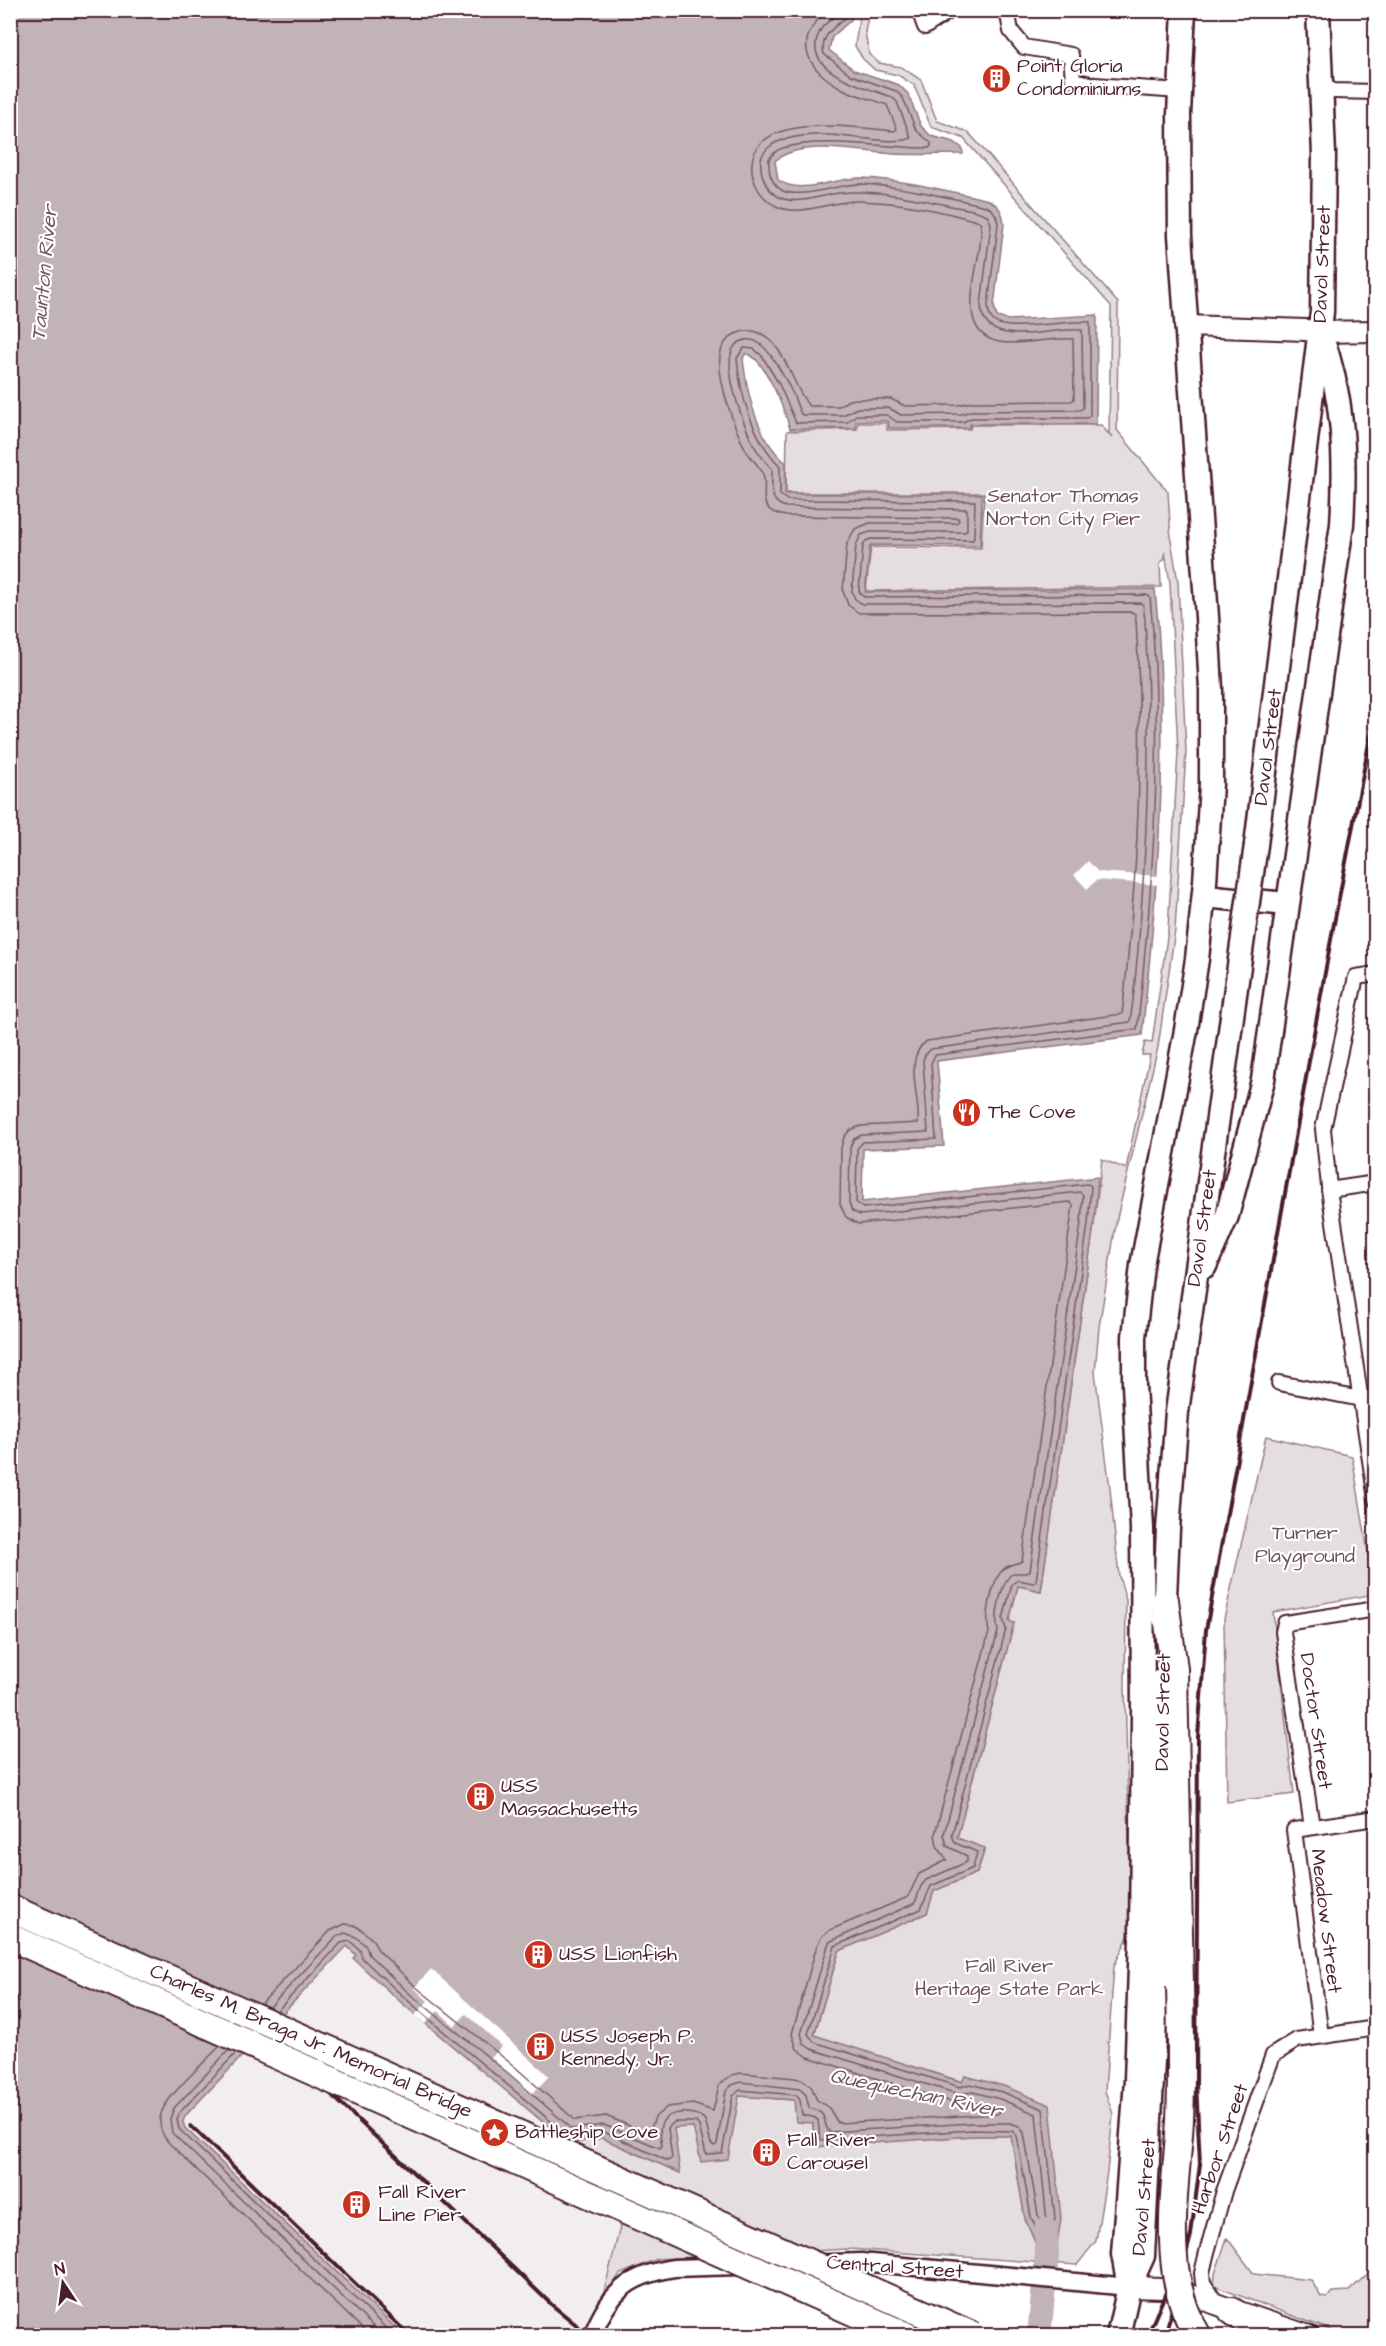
<svg xmlns="http://www.w3.org/2000/svg" width="1386" height="2346" font-family="'Architects Daughter',sans-serif">
  <style>
    .built { fill: #f2eeef }
    .green { fill: #e5dee0; stroke: #987e86; stroke-width: 1.5 }
    .water { fill: #c1b3b6; stroke: #91787e; stroke-width: 1.5 }
    .pier { fill: #fff }
    .lines { fill: none; stroke-linecap: round; stroke-linejoin: round }
    .shore { stroke: #7a5a63; stroke-width: 1.5 }
    .river { stroke: #c1b3b6; stroke-width: 24 }
    .minor-casing { stroke: #4a1f2b; stroke-width: 18 }
    .tertiary-casing { stroke: #4a1f2b; stroke-width: 21 }
    .secondary-casing { stroke: #4a1f2b; stroke-width: 24 }
    .trunk-casing { stroke: #4a1f2b; stroke-width: 27 }
    .motorway-casing { stroke: #4a1f2b; stroke-width: 30 }
    .minor { stroke: #fff; stroke-width: 14 }
    .tertiary { stroke: #fff; stroke-width: 16 }
    .secondary { stroke: #fff; stroke-width: 20 }
    .trunk { stroke: #fff; stroke-width: 22 }
    .motorway { stroke: #fff; stroke-width: 26 }
    .rail { stroke: #4a1f2b; stroke-width: 4 }
    .trunk-bridge-casing { stroke: #4a1f2b; stroke-width: 27; stroke-linecap: butt }
    .motorway-bridge-casing { stroke: #4a1f2b; stroke-width: 30; stroke-linecap: butt }
    .trunk-bridge { stroke: #fff; stroke-width: 22 }
    .motorway-bridge { stroke: #fff; stroke-width: 26 }
    .labels { text-anchor: middle; dominant-baseline: central; stroke-width: 4.5; stroke-linejoin: round; paint-order: stroke }
    .poi-label { font-size: 20px; fill: #4a1f2b; stroke: #fff; text-anchor: start }
    .street-label { font-size: 20px; fill: #4a1f2b; stroke: #fff }
    .park-label { font-size: 20px; fill: #714f58; stroke: #fff }
    .water-label { font-size: 21px; font-style: italic; fill: #74535c; stroke: #fff }
  </style>
  <rect width="100%" height="100%" fill="#fff"/>
  <filter id="ink" filterUnits="userSpaceOnUse"><feTurbulence type="fractalNoise" baseFrequency=".0167" numOctaves="2"/><feDisplacementMap in="SourceGraphic" scale="12" xChannelSelector="R" yChannelSelector="G"/><feConvolveMatrix kernelMatrix="1 2 1 2 8 2 1 2 1" color-interpolation-filters="sRGB"/></filter>
  <g filter="url(#ink)">
    <path class="built" d="M 347,1946 L 356,1955 L 353,1958 L 415,2015 L 499,2084 L 568,2144 L 620,2227 L 602,2300 L 577,2335 L 403,2335 L 184,2126 L 183,2120 L 185,2116 Z"/>
    <g class="green">
      <path d="M 860,11 L 869,11 L 865,32 L 869,54 L 879,63 L 901,67 L 921,80 L 937,121 L 968,132 L 1118,303 L 1117,430 L 1168,492 L 1171,540 L 1178,582 L 1186,752 L 1175,930 L 1158,1047 L 1117,1218 L 1099,1327 L 1095,1372 L 1110,1488 L 1119,1576 L 1126,1600 L 1125,1689 L 1131,1920 L 1128,1937 L 1114,1966 L 1105,2091 L 1113,2114 L 1107,2172 L 1096,2241 L 1077,2265 L 849,2249 L 657,2259 L 620,2274 L 602,2300 L 620,2227 L 568,2144 L 602,2138 L 680,2173 L 673,2128 L 693,2126 L 739,2096 L 794,2100 L 813,2122 L 814,2146 L 972,2136 L 1011,2136 L 1025,2219 L 1040,2254 L 1040,2261 L 1054,2262 L 1049,2105 L 965,2076 L 963,2082 L 814,2036 L 839,1951 L 927,1913 L 934,1891 L 977,1873 L 985,1849 L 957,1838 L 1014,1623 L 1009,1622 L 1018,1585 L 1041,1591 L 1094,1224 L 1102,1159 L 1126,1169 L 1150,1055 L 1142,1055 L 1145,1042 L 1152,1043 L 1168,930 L 1178,752 L 1170,583 L 1165,552 L 1165,559 L 1160,563 L 1161,587 L 866,591 L 871,547 L 981,548 L 984,493 L 786,493 L 787,431 L 857,429 L 858,423 L 887,423 L 887,430 L 970,429 L 971,425 L 1101,425 L 1112,438 L 1109,433 L 1111,306 L 963,138 L 931,127 L 914,85 L 898,75 L 875,70 L 863,59 L 855,46 Z"/>
      <path d="M 1266,1436 L 1352,1456 L 1375,1594 L 1273,1612 L 1294,1794 L 1227,1802 L 1224,1619 Z"/>
      <path d="M 1227,2238 L 1254,2274 L 1311,2280 L 1321,2297 L 1327,2298 L 1332,2292 L 1349,2291 L 1375,2267 L 1375,2335 L 1344,2335 L 1214,2286 L 1215,2274 Z"/>
    </g>
    <path class="water" d="M 11,11 L 852,11 L 851,20 L 832,37 L 829,50 L 854,70 L 899,85 L 908,94 L 921,126 L 931,136 L 954,142 L 962,148 L 963,154 C 939,154 916,155 893,154 C 860,152 801,138 775,161 L 778,180 C 800,196 834,178 860,178 C 903,179 947,191 989,200 C 999,206 1003,212 1004,224 L 994,306 L 997,317 L 1008,320 L 1097,315 L 1096,424 L 970,424 L 969,428 L 889,428 L 888,421 L 856,421 L 856,428 L 790,429 C 785,411 765,360 748,354 L 745,354 L 743,359 C 747,395 757,438 786,463 L 785,494 L 982,494 L 980,546 L 870,545 L 865,592 L 1155,589 C 1170,738 1158,887 1142,1035 L 937,1061 L 944,1146 L 863,1149 L 862,1202 L 1098,1177 L 1094,1224 L 1041,1591 L 1018,1586 L 1009,1621 L 1014,1623 L 957,1838 L 985,1848 L 977,1873 L 934,1891 L 927,1913 L 839,1951 L 814,2035 L 962,2082 L 965,2076 L 1004,2086 L 1050,2105 L 1061,2219 L 1054,2262 L 1040,2261 L 1040,2253 L 1025,2219 L 1011,2136 L 972,2136 L 814,2147 L 813,2123 L 796,2122 L 794,2100 L 739,2096 L 728,2159 L 701,2162 L 693,2127 L 674,2128 L 680,2173 L 602,2138 L 568,2144 C 497,2081 421,2024 353,1958 L 356,1955 L 347,1946 L 185,2116 L 183,2122 L 185,2128 L 403,2335 L 11,2336 Z"/>
    <g class="pier">
      <path d="M 1088,861 L 1098,872 L 1160,876 L 1159,885 L 1097,880 L 1087,889 L 1074,875 Z"/>
      <path d="M 431,1969 L 549,2076 L 531,2095 L 491,2058 L 502,2046 L 466,2014 L 455,2026 L 438,2011 L 425,2024 L 415,2015 L 428,2001 L 414,1988 Z"/>
    </g>
    <g class="lines">
      <g class="shore">
        <path d="M 261,2004 L 330,1931 L 345,1924 L 354,1925 L 362,1930 L 373,1940 L 378,1950 L 416,1987 L 514,2066 L 575,2120 L 606,2116 L 649,2134 L 655,2117 L 667,2107 L 693,2104 L 713,2111 L 719,2085 L 732,2075 L 741,2073 L 795,2078 L 803,2080 L 811,2086 L 817,2100 L 829,2108 L 838,2123 L 997,2114 L 1000,2112 C 991,2098 969,2105 955,2103 L 808,2057 L 797,2049 L 792,2034 L 817,1945 L 822,1936 L 830,1930 L 908,1897 L 919,1874 L 947,1860 L 937,1846 L 935,1834 L 989,1632 C 985,1617 992,1577 1005,1568 C 1010,1564 1017,1564 1022,1561 L 1073,1205 L 1070,1202 L 858,1224 L 846,1217 L 840,1204 L 841,1148 L 844,1137 L 850,1130 L 861,1126 L 918,1123 C 921,1099 902,1057 927,1041 L 1122,1014 C 1126,984 1128,953 1131,923 C 1140,822 1142,721 1136,620 L 1135,614 L 1132,612 L 859,613 L 848,605 L 843,591 L 847,543 L 855,529 L 870,523 L 956,523 L 959,521 L 958,518 L 786,516 C 753,511 769,490 763,474 C 762,469 751,458 747,452 C 735,431 717,380 720,356 C 721,347 727,338 735,334 C 744,330 754,330 762,334 C 785,346 794,389 809,406 L 839,406 L 849,400 L 857,399 L 891,399 L 905,406 L 958,405 L 971,402 L 1071,401 L 1074,399 L 1073,339 C 1049,337 1023,346 999,342 C 946,331 988,253 980,222 C 943,211 898,202 859,201 C 833,200 803,217 778,207 C 764,201 754,187 752,172 C 746,109 856,128 894,131 L 897,129 L 887,105 C 873,99 856,96 843,89 C 806,69 791,41 828,10"/>
        <path d="M 269,2008 L 336,1937 L 345,1933 L 356,1937 L 366,1946 L 369,1955 L 410,1994 L 508,2073 L 572,2129 L 604,2125 L 660,2148 L 662,2146 C 661,2139 659,2132 661,2125 C 666,2109 696,2110 705,2120 L 711,2144 L 715,2146 L 717,2144 L 726,2091 L 732,2085 L 741,2082 L 800,2089 L 806,2095 L 809,2108 C 830,2113 821,2120 829,2132 L 972,2123 L 1010,2123 L 1019,2126 L 1024,2133 L 1038,2215 L 1042,2223 L 1047,2222 L 1036,2114 L 1000,2099 L 973,2092 L 958,2094 L 811,2049 L 804,2044 L 801,2034 L 829,1942 L 915,1903 L 921,1886 L 926,1880 L 967,1862 L 967,1856 L 947,1846 L 944,1834 L 998,1631 C 994,1617 1001,1581 1013,1573 L 1027,1573 L 1030,1571 L 1081,1223 L 1083,1195 L 1080,1192 L 860,1215 L 852,1211 L 849,1203 L 850,1147 L 854,1139 L 862,1135 L 928,1132 L 923,1061 L 925,1055 L 931,1049 L 1130,1022 C 1135,990 1137,958 1140,926 C 1148,824 1151,722 1145,620 L 1143,605 L 1141,603 L 862,604 L 855,599 L 852,591 L 856,545 L 861,535 L 870,532 L 965,532 L 967,530 L 967,509 L 786,507 C 767,503 773,484 772,469 C 766,462 760,456 755,447 C 745,429 713,350 742,341 C 748,339 755,340 760,344 C 772,352 786,380 793,394 C 796,401 798,410 802,415 L 843,415 L 857,408 L 889,408 L 901,415 L 961,414 L 971,411 L 1080,410 L 1083,408 L 1082,330 C 1052,326 983,353 981,305 L 991,224 L 987,215 C 978,210 966,209 956,207 C 919,199 877,189 839,193 C 821,195 803,204 784,199 C 768,195 759,175 761,159 C 763,151 772,143 780,141 C 795,136 814,134 830,135 C 847,136 898,145 911,138 L 897,102 L 892,97 C 866,87 798,72 820,31 C 824,22 835,20 838,10"/>
        <path d="M 277,2011 L 341,1943 L 350,1941 L 360,1950 L 362,1958 C 428,2022 500,2077 569,2137 L 604,2132 L 668,2161 L 672,2158 L 668,2128 L 674,2122 L 696,2122 L 699,2126 L 706,2154 L 722,2153 L 733,2096 L 740,2090 L 796,2095 L 800,2100 L 802,2115 L 813,2117 L 818,2120 L 820,2138 L 822,2140 L 972,2130 L 1012,2131 L 1017,2136 L 1031,2217 L 1045,2249 L 1047,2251 L 1050,2248 L 1055,2218 L 1043,2109 L 1002,2092 L 970,2084 L 960,2087 L 814,2042 L 808,2034 L 835,1946 L 921,1909 L 931,1886 L 973,1868 L 977,1852 L 955,1843 L 952,1835 L 1006,1629 L 1003,1619 L 1012,1584 L 1018,1580 L 1033,1583 L 1036,1581 L 1088,1224 L 1091,1186 L 1088,1184 L 863,1208 L 856,1202 L 857,1149 L 863,1142 L 936,1139 L 931,1063 L 935,1055 L 1137,1029 C 1142,993 1144,956 1148,920 C 1157,813 1161,704 1150,597 L 1147,595 L 864,597 L 859,591 L 863,546 L 866,541 L 871,539 L 973,540 L 974,537 L 975,501 L 787,500 L 780,495 L 780,466 C 753,439 740,396 737,358 L 744,348 L 754,349 L 762,356 L 779,384 L 796,423 L 847,422 L 856,415 L 887,415 L 897,422 L 963,422 L 971,418 L 1087,418 L 1090,415 L 1090,322 C 1069,319 1009,333 995,322 C 989,318 988,312 988,305 L 998,224 C 997,215 994,210 986,206 C 945,197 902,186 860,184 C 839,184 800,199 783,191 C 771,184 768,172 769,159 C 772,155 777,149 783,148 C 823,136 886,148 929,148 L 931,146 L 931,143 L 916,130 L 903,98 L 896,91 L 851,75 L 824,54 C 820,36 833,28 845,18 L 846,10"/>
        <path d="M 220,2046 C 206,2061 166,2096 161,2114 C 158,2125 162,2136 170,2144 L 370,2336"/>
        <path d="M 229,2050 L 174,2108 L 170,2119 L 172,2133 L 383,2336"/>
        <path d="M 236,2053 L 180,2112 L 177,2119 L 179,2129 L 394,2336"/>
      </g>
      <path class="river" d="M 1039,2336 L 1047,2254 L 1046,2230"/>
      <defs>
        <g id="minor">
          <path d="M 919,10 L 925,27 L 951,10"/>
          <path d="M 1007,10 L 1011,31 L 1024,47 L 1071,55 L 1073,80 L 1095,85 L 1180,91"/>
          <path d="M 1322,85 L 1333,91 L 1376,92"/>
          <path d="M 1376,974 L 1356,977 L 1323,1129 L 1330,1196 L 1376,1500"/>
          <path d="M 1329,1190 L 1376,1183"/>
          <path d="M 1279,1383 L 1361,1399 L 1376,1397"/>
          <path d="M 1312,1827 L 1283,1632 L 1285,1623 L 1376,1609"/>
          <path d="M 1321,2036 L 1294,1830 L 1376,1818"/>
          <path d="M 1217,2304 L 1203,2283 L 1202,2273 L 1207,2252 L 1224,2191 L 1273,2055 L 1297,2040 L 1376,2028"/>
        </g>
        <path id="tertiary" d="M 592,2336 C 609,2293 628,2275 674,2268 L 861,2262 L 1129,2287"/>
        <g id="secondary">
          <path d="M 1185,326 L 1306,330 L 1320,332 L 1376,331"/>
          <path d="M 1129,2287 L 1163,2288"/>
          <path d="M 1184,2293 L 1309,2336"/>
        </g>
        <g id="trunk">
          <path d="M 1256,845 L 1322,312 L 1324,155 L 1318,10"/>
          <path d="M 1204,896 L 1287,904"/>
          <path d="M 1205,1266 L 1227,1216 L 1263,1080 L 1342,524 C 1346,456 1344,396 1320,332"/>
          <path d="M 1164,1619 L 1168,1529 L 1177,1412 L 1245,923"/>
          <path d="M 1129,2287 L 1123,2254 L 1136,2080 L 1141,1939 L 1143,1714 L 1142,1528 L 1134,1385 L 1134,1337 L 1142,1265 L 1186,1030 L 1197,959 L 1205,882 L 1211,784 L 1211,689 L 1207,617 L 1180,235 L 1179,114 L 1184,10"/>
          <path d="M 1118,2336 L 1129,2287 L 1143,2256 L 1159,1944 L 1163,1679"/>
        </g>
        <g id="motorway">
          <path d="M 1165,1600 L 1174,1669 L 1180,1986"/>
          <path d="M 1232,2311 L 1267,2336"/>
        </g>
      </defs>
      <use href="#minor" class="minor-casing"/>
      <use href="#tertiary" class="tertiary-casing"/>
      <use href="#secondary" class="secondary-casing"/>
      <use href="#trunk" class="trunk-casing"/>
      <use href="#motorway" class="motorway-casing"/>
      <use href="#minor" class="minor"/>
      <use href="#tertiary" class="tertiary"/>
      <use href="#secondary" class="secondary"/>
      <use href="#trunk" class="trunk"/>
      <use href="#motorway" class="motorway"/>
      <g class="rail">
        <path d="M 291,2056 L 552,2305 L 590,2336"/>
        <path d="M 191,2126 L 410,2336"/>
        <path d="M 1149,2332 L 1166,2292 L 1178,2252"/>
        <path d="M 1165,2336 L 1191,2235 L 1200,2164 L 1196,2083 L 1198,1737 L 1206,1630 L 1332,934 L 1376,707"/>
      </g>
      <defs>
        <path id="trunk-bridge" d="M 1245,923 L 1256,845"/>
        <g id="motorway-bridge">
          <path d="M 10,1908 L 974,2336"/>
          <path d="M 10,1937 L 907,2336"/>
          <path d="M 1180,1986 C 1181,2031 1182,2075 1180,2120 C 1176,2189 1159,2274 1198,2336"/>
        </g>
      </defs>
      <use href="#trunk-bridge" class="trunk-bridge-casing"/>
      <use href="#motorway-bridge" class="motorway-bridge-casing"/>
      <use href="#trunk-bridge" class="trunk-bridge"/>
      <use href="#motorway-bridge" class="motorway-bridge"/>
    </g>
  </g>
  <defs>
    <symbol id="building-disc" viewBox="-11 -11 22 22"><circle r="9.5" fill="#c8321e" stroke="#fff"/><path d="M-4-6H4V6H1V3H-1V6H-4ZM-2.5-4.3h1.7v1.8h-1.7ZM.8-4.3h1.7v1.8H.8ZM-2.5-1h1.7V.8h-1.7ZM.8-1h1.7V.8H.8Z" fill="#fff"/></symbol>
    <symbol id="restaurant-disc" viewBox="-11 -11 22 22"><circle r="9.5" fill="#c8321e" stroke="#fff"/><path d="M-5-6h1v4h1v-4h1v4h1v-4h1v5L-1.5 .5V6h-2V.5L-5-1ZM5-6V6H3V1.5H1.5Q1.5-4 5-6Z" fill="#fff"/></symbol>
    <symbol id="sight-disc" viewBox="-11 -11 22 22"><circle r="9.5" fill="#c8321e" stroke="#fff"/><path d="M0-6L1.8-2.2L6-1.7L2.9 1.2L3.7 5.4L0 3.3L-3.7 5.4L-2.9 1.2L-6-1.7L-1.8-2.2Z" fill="#fff"/></symbol>
  </defs>
  <g fill-rule="evenodd">
    <use href="#building-disc" x="980" y="62" width="33" height="33"/>
    <use href="#restaurant-disc" x="950" y="1096" width="33" height="33"/>
    <use href="#building-disc" x="464" y="1780" width="33" height="33"/>
    <use href="#building-disc" x="522" y="1938" width="33" height="33"/>
    <use href="#building-disc" x="524" y="2030" width="33" height="33"/>
    <use href="#sight-disc" x="478" y="2116" width="33" height="33"/>
    <use href="#building-disc" x="750" y="2136" width="33" height="33"/>
    <use href="#building-disc" x="340" y="2188" width="33" height="33"/>
  </g>
  <g class="labels">
    <g class="poi-label">
      <text x="1017" y="66">Point Gloria<tspan x="1017" dy="23">Condominiums</tspan></text>
      <text x="988" y="1112">The Cove</text>
      <text x="501" y="1786">USS<tspan x="501" dy="23">Massachusetts</tspan></text>
      <text x="559" y="1954">USS Lionfish</text>
      <text x="561" y="2036">USS Joseph P.<tspan x="561" dy="23">Kennedy, Jr.</tspan></text>
      <text x="515" y="2132">Battleship Cove</text>
      <text x="787" y="2140">Fall River<tspan x="787" dy="23">Carousel</tspan></text>
      <text x="378" y="2192">Fall River<tspan x="378" dy="23">Line Pier</tspan></text>
    </g>
    <g class="street-label">
      <text transform="translate(1322 264) rotate(-88)">Davol Street</text>
      <text transform="translate(1268 747) rotate(-83)">Davol Street</text>
      <text transform="translate(1202 1228) rotate(-82)">Davol Street</text>
      <text transform="translate(1163 1712) rotate(-89)">Davol Street</text>
      <text transform="translate(1316 1721) rotate(82)">Doctor Street</text>
      <text transform="translate(1326 1921) rotate(83)">Meadow Street</text>
      <text transform="translate(311 2041) rotate(24)">Charles M. Braga Jr. Memorial Bridge</text>
      <text transform="translate(1220 2149) rotate(-71)">Harbor Street</text>
      <text transform="translate(1144 2197) rotate(-85)">Davol Street</text>
      <text transform="translate(895 2267) rotate(4)">Central Street</text>
    </g>
    <g class="park-label">
      <text x="1063" y="496">Senator Thomas<tspan x="1063" dy="23">Norton City Pier</tspan></text>
      <text x="1305" y="1533">Turner<tspan x="1305" dy="23">Playground</tspan></text>
      <text x="1009" y="1966">Fall River<tspan x="1009" dy="23">Heritage State Park</tspan></text>
    </g>
    <g class="water-label">
      <text transform="translate(44 273) rotate(-85)">Taunton River</text>
      <text transform="translate(916 2093) rotate(12)">Quequechan River</text>
    </g>
  </g>
  <rect width="1386" height="2346" fill="none" stroke="#fff" stroke-width="36"/>
  <rect x="18" y="18" width="1350" height="2310" fill="none" stroke="#4a1f2b" stroke-width="2" filter="url(#ink)"/>
  <g transform="translate(63 2283) rotate(347)" stroke="#ffffff" stroke-width="4.5" paint-order="stroke">
  <path d="M0-4.5L10 22L0 15L-10 22Z" fill="#4a1f2b"/>
  <text y="-9" font-size="16" font-weight="bold" text-anchor="middle" fill="#4a1f2b">N</text>
  </g>
</svg>
